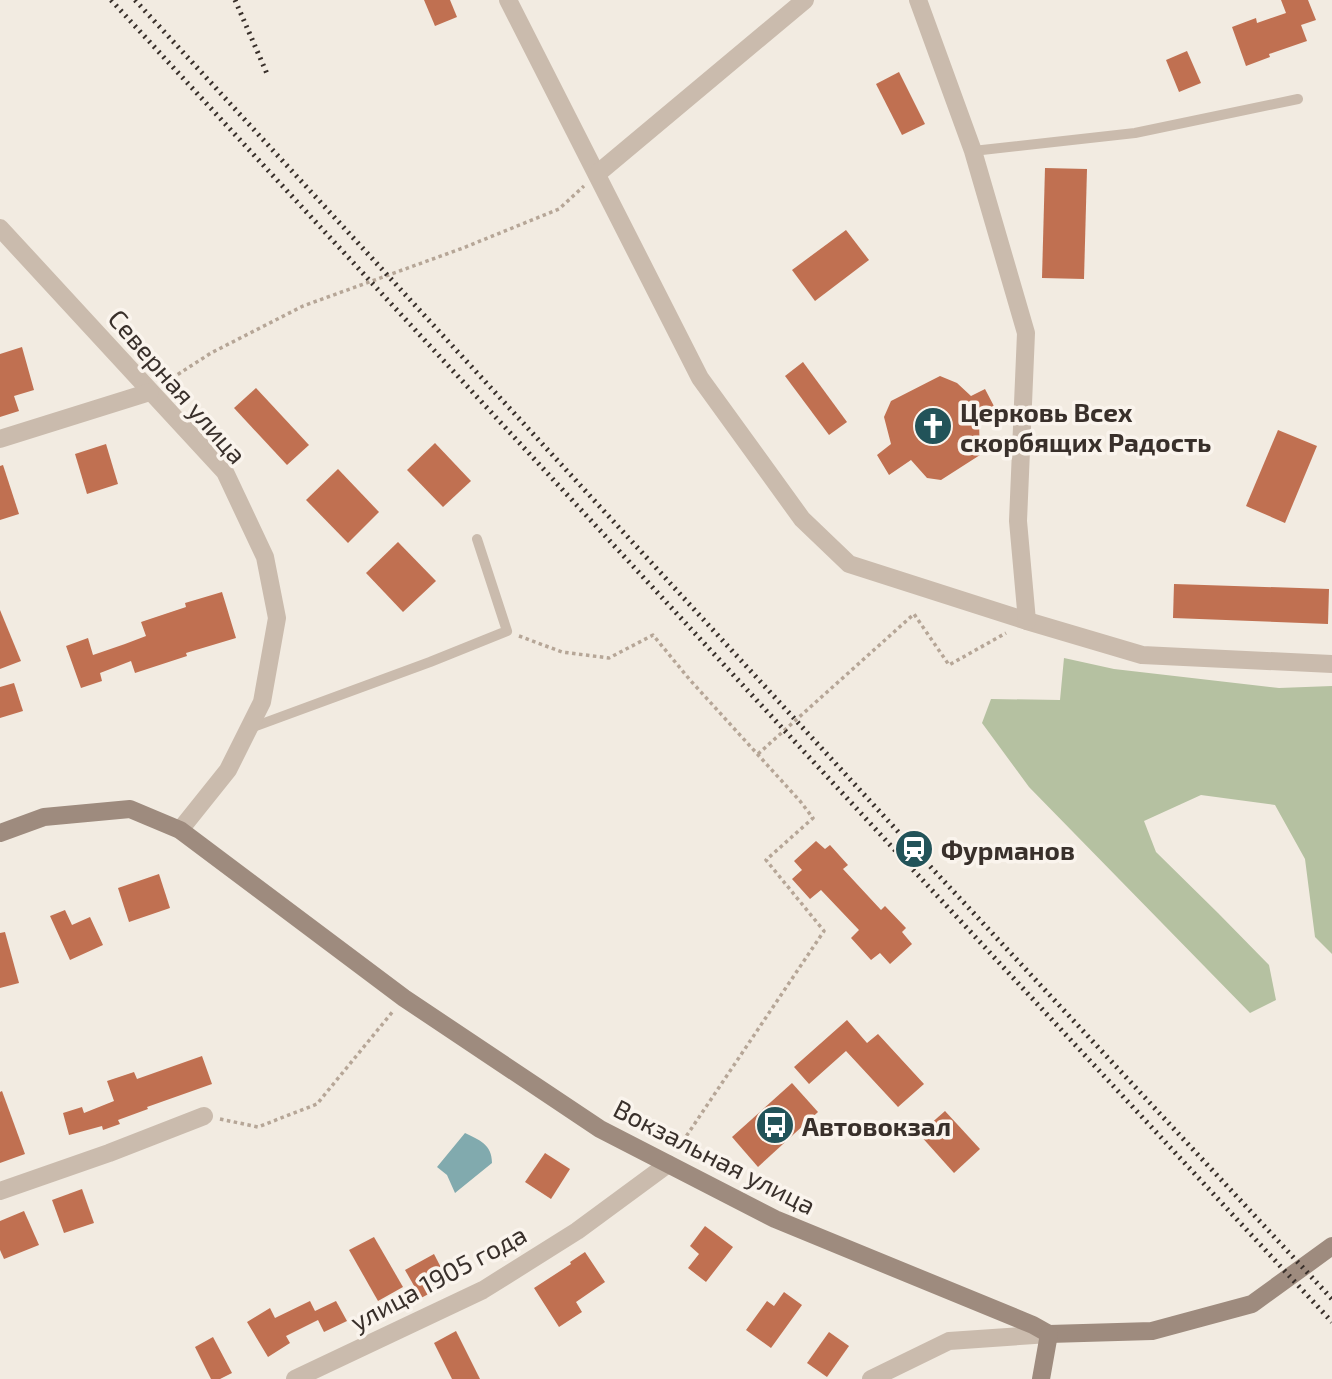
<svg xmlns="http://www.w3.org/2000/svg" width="1332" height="1379" font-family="'Exo 2',sans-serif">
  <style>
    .green { fill: #b5c1a1 }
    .water { fill: #81aaae }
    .building { fill: #c07051 }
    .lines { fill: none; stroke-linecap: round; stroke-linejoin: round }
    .path { stroke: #b6a697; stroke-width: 3.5; stroke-dasharray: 3.5 3.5; stroke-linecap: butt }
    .lane { stroke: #cabbad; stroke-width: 10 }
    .street { stroke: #cabbad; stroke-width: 18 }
    .secondary { stroke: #9e8b7e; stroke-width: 18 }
    .rail { stroke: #39302b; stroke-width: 5; stroke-dasharray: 2 5; stroke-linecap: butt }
    .labels { text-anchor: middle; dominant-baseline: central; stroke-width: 7; stroke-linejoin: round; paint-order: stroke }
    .street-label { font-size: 26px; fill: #39302b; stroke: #faf4ed }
    .poi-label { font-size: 26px; font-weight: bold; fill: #39302b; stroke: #faf4ed; text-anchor: start }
  </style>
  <rect width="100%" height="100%" fill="#f2ebe1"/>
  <path class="green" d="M 1064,658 L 1114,669 L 1279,688 L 1332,686 L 1332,954 L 1315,937 L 1305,859 L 1275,805 L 1201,795 L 1144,821 L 1156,852 L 1218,913 L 1269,965 L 1276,1000 L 1250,1013 L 1029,787 L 982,723 L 991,699 L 1060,700 Z"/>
  <path class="water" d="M 465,1133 C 479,1140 492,1144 492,1163 L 455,1193 L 447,1175 L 437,1167 Z"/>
  <g class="building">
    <path d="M 424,0 L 450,0 L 457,17 L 435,26 Z"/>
    <path d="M 1281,0 L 1308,0 L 1316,20 L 1301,25 L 1307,41 L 1269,54 L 1270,57 L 1246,66 L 1232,27 L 1256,18 L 1257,23 L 1286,13 Z"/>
    <path d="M 1187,51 L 1201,83 L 1179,92 L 1166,60 Z"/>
    <path d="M 899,72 L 925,124 L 902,135 L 876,84 Z"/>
    <path d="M 1045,168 L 1087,169 L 1084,279 L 1042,278 Z"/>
    <path d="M 846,230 L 869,260 L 815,301 L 792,270 Z"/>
    <path d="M 22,347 L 34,390 L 14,396 L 19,411 L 0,417 L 0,354 Z"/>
    <path d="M 803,362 L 847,422 L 829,435 L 785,376 Z"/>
    <path d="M 940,376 L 957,383 L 971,396 L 985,389 L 996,410 L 979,422 L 980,455 L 941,480 L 927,478 L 911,460 L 889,475 L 877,455 L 891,444 L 884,417 L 891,401 Z"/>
    <path d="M 256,388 L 309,445 L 287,465 L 234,408 Z"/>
    <path d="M 1278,430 L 1317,446 L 1285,523 L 1246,506 Z"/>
    <path d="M 435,443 L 471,481 L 443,507 L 407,470 Z"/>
    <path d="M 106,444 L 118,484 L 87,494 L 75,454 Z"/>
    <path d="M 3,465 L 19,514 L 0,520 L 0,466 Z"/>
    <path d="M 338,469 L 379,512 L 348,543 L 306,500 Z"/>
    <path d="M 398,542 L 436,581 L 403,612 L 366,573 Z"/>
    <path d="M 1174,584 L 1329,589 L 1328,624 L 1173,618 Z"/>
    <path d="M 222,592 L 236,638 L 186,653 L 187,656 L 135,673 L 131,661 L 100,673 L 102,681 L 81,688 L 66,646 L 88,638 L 93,655 L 125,644 L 146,636 L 141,622 L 186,607 L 185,603 Z"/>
    <path d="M 0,610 L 21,661 L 0,669 Z"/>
    <path d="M 14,683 L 23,711 L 0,718 L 0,687 Z"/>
    <path d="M 816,841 L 825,849 L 830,845 L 848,865 L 843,869 L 881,910 L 885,906 L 906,928 L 902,932 L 912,944 L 890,964 L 880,953 L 871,960 L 851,938 L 859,930 L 821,890 L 810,899 L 792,879 L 802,870 L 794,861 Z"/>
    <path d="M 159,874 L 170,908 L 129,922 L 118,888 Z"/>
    <path d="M 65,910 L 72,925 L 90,917 L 103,945 L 70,960 L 50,916 Z"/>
    <path d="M 5,932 L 19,983 L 0,988 L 0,933 Z"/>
    <path d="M 847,1020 L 867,1043 L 878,1034 L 924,1084 L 898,1107 L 846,1051 L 809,1084 L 794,1067 Z"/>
    <path d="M 202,1056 L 212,1084 L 147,1107 L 148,1109 L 118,1120 L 120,1124 L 103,1130 L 102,1126 L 69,1135 L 63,1113 L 82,1107 L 84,1113 L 114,1101 L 107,1081 L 134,1072 L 137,1079 Z"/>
    <path d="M 792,1083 L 818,1112 L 758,1167 L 732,1137 Z"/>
    <path d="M 2,1091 L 25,1154 L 0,1163 L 0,1092 Z"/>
    <path d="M 945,1111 L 980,1149 L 954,1173 L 919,1134 Z"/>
    <path d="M 545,1153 L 570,1169 L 551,1199 L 525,1182 Z"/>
    <path d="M 82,1189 L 94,1223 L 64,1233 L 52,1200 Z"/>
    <path d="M 24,1211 L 39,1245 L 4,1259 L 0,1250 L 0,1221 Z"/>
    <path d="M 705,1226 L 733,1247 L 706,1282 L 688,1268 L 699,1254 L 690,1246 Z"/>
    <path d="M 374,1237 L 403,1287 L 378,1301 L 349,1250 Z"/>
    <path d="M 585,1252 L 605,1282 L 576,1302 L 582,1312 L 559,1327 L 534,1288 L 571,1264 L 570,1262 Z"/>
    <path d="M 434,1254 L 449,1283 L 421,1298 L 405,1270 Z"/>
    <path d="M 784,1292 L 802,1305 L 771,1348 L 746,1330 L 767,1301 L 774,1306 Z"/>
    <path d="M 310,1301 L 315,1311 L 336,1301 L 347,1321 L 324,1332 L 318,1320 L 286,1336 L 290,1343 L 268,1357 L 247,1322 L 270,1308 L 275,1318 Z"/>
    <path d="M 456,1331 L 480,1379 L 452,1379 L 434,1343 Z"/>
    <path d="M 829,1332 L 849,1346 L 827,1377 L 807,1363 Z"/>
    <path d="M 213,1337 L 232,1373 L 220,1379 L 211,1379 L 195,1347 Z"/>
  </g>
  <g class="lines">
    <g class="path">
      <path d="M 166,382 L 211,353 L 303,306 L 463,248 L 559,209 L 584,186"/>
      <path d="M 519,636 L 562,652 L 609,658 L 653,635 L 690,680 L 800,801 L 813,818 L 766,860 L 824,931 L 677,1150"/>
      <path d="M 758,754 L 914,614 L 949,665 L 1006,633"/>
      <path d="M 220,1119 L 258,1127 L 317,1104 L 394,1010"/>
    </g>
    <g class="lane">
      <path d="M 973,151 L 1135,133 L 1298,99"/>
      <path d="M 248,729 L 430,662 L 507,631 L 477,539"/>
    </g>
    <g class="street">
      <path d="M 508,0 L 700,378 L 802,519 L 849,564 L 1027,621 L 1142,655 L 1332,664"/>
      <path d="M 918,0 L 973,151 L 1026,333 L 1018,521 L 1027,621"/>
      <path d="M 597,174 L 805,0"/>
      <path d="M 0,228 L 225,472 L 265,557 L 277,618 L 262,702 L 228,770 L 180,830"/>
      <path d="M 0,439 L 150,392"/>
      <path d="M 0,1191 L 109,1153 L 204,1116"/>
      <path d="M 295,1379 L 483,1290 L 577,1231 L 668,1164"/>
      <path d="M 871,1379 L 949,1341 L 1049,1334"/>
    </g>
    <g class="secondary">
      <path d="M 0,833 L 44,817 L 130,809 L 180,830 L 404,998 L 600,1129 L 775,1219 L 1033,1325 L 1049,1334 L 1152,1331 L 1252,1304 L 1332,1246"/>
      <path d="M 1041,1379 L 1049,1334"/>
    </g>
    <g class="rail">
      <path d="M 111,0 L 904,860 L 1332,1322"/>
      <path d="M 135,0 L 914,849 L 1332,1299"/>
      <path d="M 235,0 L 268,76"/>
    </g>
  </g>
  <defs>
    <symbol id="church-disc" viewBox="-11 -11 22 22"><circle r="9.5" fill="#225359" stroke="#faf4ed"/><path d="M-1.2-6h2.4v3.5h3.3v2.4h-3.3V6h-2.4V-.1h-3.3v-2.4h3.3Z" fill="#fff"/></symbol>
    <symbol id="station-disc" viewBox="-11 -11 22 22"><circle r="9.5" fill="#225359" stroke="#faf4ed"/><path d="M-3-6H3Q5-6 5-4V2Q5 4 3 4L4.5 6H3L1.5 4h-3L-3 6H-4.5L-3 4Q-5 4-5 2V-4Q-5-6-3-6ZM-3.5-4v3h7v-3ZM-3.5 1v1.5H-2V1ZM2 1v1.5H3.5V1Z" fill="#fff"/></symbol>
    <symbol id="bus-disc" viewBox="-11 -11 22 22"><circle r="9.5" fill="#225359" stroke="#faf4ed"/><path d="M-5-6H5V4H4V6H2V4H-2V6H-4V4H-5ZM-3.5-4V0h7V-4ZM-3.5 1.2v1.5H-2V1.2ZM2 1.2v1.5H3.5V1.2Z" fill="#fff"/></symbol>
  </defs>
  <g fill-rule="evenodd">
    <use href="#church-disc" x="911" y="404" width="44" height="44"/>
    <use href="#station-disc" x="892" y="827" width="44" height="44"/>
    <use href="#bus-disc" x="753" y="1103" width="44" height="44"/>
  </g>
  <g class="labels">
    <g class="street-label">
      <text transform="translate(178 386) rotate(49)">Северная улица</text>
      <text transform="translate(715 1156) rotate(27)">Вокзальная улица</text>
      <text transform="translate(438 1277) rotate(-28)">улица 1905 года</text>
    </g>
    <g class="poi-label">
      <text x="960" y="411">Церковь Всех<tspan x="960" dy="30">скорбящих Радость</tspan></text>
      <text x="941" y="849">Фурманов</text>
      <text x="802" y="1125">Автовокзал</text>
    </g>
  </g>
</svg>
